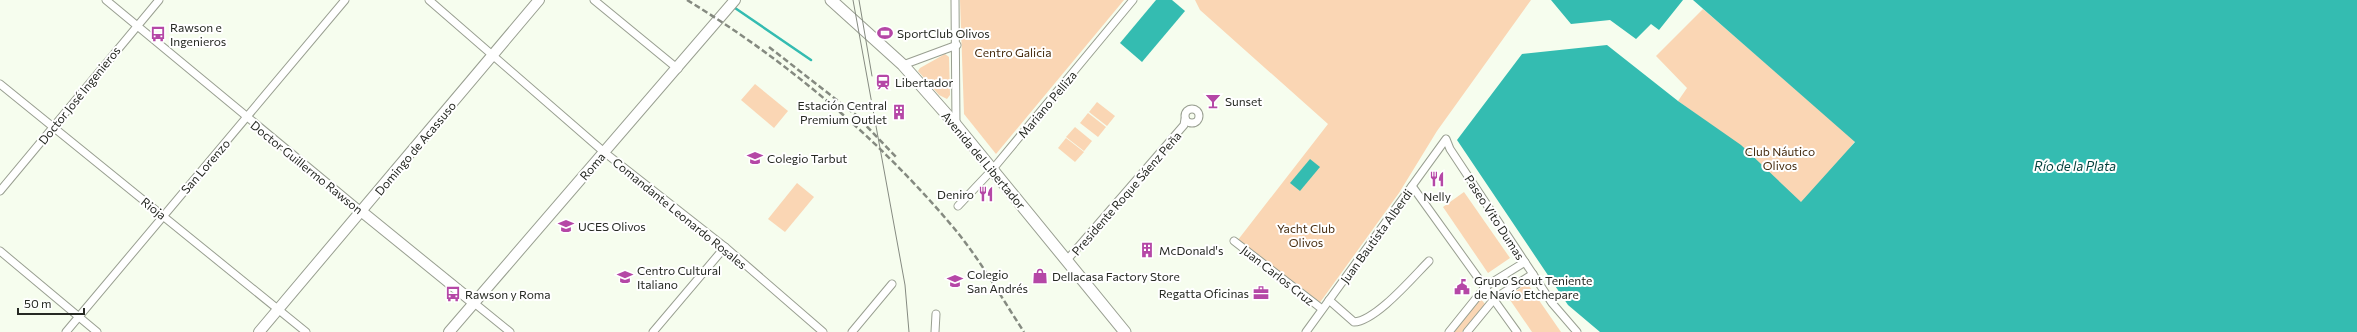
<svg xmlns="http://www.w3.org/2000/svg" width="2357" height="332" font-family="Commissioner,sans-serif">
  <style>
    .green { fill: #fad6b4 }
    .water { fill: #34bcb1 }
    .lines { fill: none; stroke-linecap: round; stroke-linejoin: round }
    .stream { stroke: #34bcb1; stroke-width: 2.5 }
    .street-casing { stroke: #999f91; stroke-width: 9 }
    .secondary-casing { stroke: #999f91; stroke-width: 12 }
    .primary-casing { stroke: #999f91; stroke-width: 13 }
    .street { stroke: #fff; stroke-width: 7 }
    .secondary { stroke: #fff; stroke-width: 10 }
    .primary { stroke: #fff; stroke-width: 11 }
    .tram { stroke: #858a80; stroke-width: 1 }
    .rail { stroke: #858a80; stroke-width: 2.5; stroke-dasharray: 6 3; stroke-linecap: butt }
    .labels { text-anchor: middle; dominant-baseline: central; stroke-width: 4; stroke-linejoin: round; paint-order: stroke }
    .poi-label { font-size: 12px; fill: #262923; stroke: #fff; text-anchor: start }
    .park-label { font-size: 12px; fill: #462c0f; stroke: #fff }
    .street-label { font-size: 12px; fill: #262923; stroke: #fff }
    .water-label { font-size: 13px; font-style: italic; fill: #003f3a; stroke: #fff }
  </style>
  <rect width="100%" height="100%" fill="#f6fdee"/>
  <g class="green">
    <path d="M 960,0 L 1124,0 L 996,154 L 964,114 Z"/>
    <path d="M 1195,0 L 1531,0 L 1437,131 L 1399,193 L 1316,308 L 1234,245 L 1328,124 L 1200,10 Z"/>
    <path d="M 1703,9 L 1855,141 L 1736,302 L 1724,134 L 1678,101 L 1687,88 L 1656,56 Z"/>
    <path d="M 945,54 L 949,57 L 950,95 L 947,99 L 939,95 L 918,71 L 920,68 Z"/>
    <path d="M 755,84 L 788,111 L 774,128 L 741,100 Z"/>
    <path d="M 1097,102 L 1115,116 L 1107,126 L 1089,112 Z"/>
    <path d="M 1088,113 L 1106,127 L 1098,137 L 1080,123 Z"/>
    <path d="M 1075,127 L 1092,141 L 1084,151 L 1066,137 Z"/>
    <path d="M 1066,138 L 1084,152 L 1075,162 L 1058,148 Z"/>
    <path d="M 797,183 L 814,197 L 785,232 L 768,219 Z"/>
    <path d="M 1464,192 L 1510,258 L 1488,273 L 1443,207 Z"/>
    <path d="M 1527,283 L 1561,332 L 1532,332 L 1508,297 Z"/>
    <path d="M 1480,298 L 1485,304 L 1462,332 L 1452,332 Z"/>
  </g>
  <g class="water">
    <path d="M 1156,0 L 1172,0 L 1185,11 L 1142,62 L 1120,43 Z"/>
    <path d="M 1551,0 L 1683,0 L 1659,30 L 1651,24 L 1636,39 L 1610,20 L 1571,24 Z"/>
    <path d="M 1693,0 L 2357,0 L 2357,332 L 1600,332 L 1568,305 L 1457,140 L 1522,54 L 1607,45 L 1678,101 L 1741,145 L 1801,202 L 1855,142 Z"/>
    <path d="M 1310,159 L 1320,167 L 1300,191 L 1290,183 Z"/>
  </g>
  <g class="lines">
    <path class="stream" d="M 735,8 L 811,60"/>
    <defs>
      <g id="street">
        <path d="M 106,0 L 361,211"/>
        <path d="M 429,0 L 604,152 L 725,247 L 823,332"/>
        <path d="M 594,0 L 678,69"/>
        <path d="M 955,0 L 956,125"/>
        <path d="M 903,65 L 957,45"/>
        <path d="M 0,84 L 306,332"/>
        <circle cx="1192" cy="116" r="7"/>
        <path d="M 1412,186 L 1517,332"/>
        <path d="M 0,191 L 159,0"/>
        <path d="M 958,206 L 992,170 L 1133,0"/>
        <path d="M 1234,241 L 1322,309"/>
        <path d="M 0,251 L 97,332"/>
        <path d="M 1067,260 L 1184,125 L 1185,119"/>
        <path d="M 1329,300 L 1354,322 C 1376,321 1413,277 1429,261"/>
        <path d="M 473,302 L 510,332"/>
        <path d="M 66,332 L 345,0"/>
        <path d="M 653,332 L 725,247"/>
        <path d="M 852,332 L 892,284"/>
        <path d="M 935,332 L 936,314"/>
        <path d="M 1306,332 L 1446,139 L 1450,149 L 1552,303 L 1577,332"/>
        <path d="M 1449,332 L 1486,286 L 1525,262"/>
        <path d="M 1467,332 L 1495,298 L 1533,274"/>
      </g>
      <g id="secondary">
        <path d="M 361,211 L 473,302"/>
        <path d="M 259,332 L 539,0"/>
        <path d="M 449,332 L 735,0"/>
      </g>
      <path id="primary" d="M 831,0 L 903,65 L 956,125 L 1125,332"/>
    </defs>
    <use href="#street" class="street-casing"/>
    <use href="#secondary" class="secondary-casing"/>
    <use href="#primary" class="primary-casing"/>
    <use href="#street" class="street"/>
    <use href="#secondary" class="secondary"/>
    <use href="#primary" class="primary"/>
    <g class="tram">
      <path d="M 853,0 L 905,285 L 909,332"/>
      <path d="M 859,0 L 872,76"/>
    </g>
    <g class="rail">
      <path d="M 687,0 C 787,61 877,137 953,227 C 980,259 1001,297 1024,332"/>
      <path d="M 769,47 L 856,115 L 897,158"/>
    </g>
  </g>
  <defs>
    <symbol id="stadium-bare" viewBox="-9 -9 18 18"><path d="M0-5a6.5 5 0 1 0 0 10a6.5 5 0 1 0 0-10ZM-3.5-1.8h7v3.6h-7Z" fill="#b547a6" stroke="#fff" stroke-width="2.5" paint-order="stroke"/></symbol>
    <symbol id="bus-bare" viewBox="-9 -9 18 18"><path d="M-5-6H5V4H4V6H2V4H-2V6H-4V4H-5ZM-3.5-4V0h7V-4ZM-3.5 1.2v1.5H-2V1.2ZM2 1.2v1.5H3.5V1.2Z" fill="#b547a6" stroke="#fff" stroke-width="2.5" paint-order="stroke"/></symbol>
    <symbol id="station-bare" viewBox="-9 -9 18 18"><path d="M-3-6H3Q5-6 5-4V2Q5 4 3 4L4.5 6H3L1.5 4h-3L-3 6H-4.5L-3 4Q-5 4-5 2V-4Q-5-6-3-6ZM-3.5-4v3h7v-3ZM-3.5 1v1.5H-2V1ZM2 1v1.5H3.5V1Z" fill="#b547a6" stroke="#fff" stroke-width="2.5" paint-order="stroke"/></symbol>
    <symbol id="bar-bare" viewBox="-9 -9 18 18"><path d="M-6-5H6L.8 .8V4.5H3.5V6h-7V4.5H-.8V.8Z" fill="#b547a6" stroke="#fff" stroke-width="2.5" paint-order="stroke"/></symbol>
    <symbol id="building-bare" viewBox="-9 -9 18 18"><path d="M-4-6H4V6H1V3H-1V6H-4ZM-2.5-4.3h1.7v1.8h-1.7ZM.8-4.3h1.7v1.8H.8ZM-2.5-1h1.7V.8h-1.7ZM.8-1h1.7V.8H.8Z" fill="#b547a6" stroke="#fff" stroke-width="2.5" paint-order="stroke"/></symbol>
    <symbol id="school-bare" viewBox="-9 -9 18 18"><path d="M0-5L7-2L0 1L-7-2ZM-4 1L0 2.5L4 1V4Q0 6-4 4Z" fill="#b547a6" stroke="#fff" stroke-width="2.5" paint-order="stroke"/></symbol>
    <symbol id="restaurant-bare" viewBox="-9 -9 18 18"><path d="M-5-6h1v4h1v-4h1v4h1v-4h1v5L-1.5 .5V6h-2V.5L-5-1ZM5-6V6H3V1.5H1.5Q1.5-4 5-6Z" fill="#b547a6" stroke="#fff" stroke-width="2.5" paint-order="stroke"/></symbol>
    <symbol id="university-bare" viewBox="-9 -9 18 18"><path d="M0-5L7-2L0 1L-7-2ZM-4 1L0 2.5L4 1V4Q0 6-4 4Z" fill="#b547a6" stroke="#fff" stroke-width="2.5" paint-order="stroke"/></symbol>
    <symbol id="shop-bare" viewBox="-9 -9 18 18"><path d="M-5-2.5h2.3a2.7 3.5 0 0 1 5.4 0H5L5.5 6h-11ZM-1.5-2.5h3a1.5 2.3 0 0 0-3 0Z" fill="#b547a6" stroke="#fff" stroke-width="2.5" paint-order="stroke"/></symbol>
    <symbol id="civic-bare" viewBox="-9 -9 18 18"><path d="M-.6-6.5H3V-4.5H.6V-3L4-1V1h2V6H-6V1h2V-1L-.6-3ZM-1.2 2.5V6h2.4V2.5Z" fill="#b547a6" stroke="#fff" stroke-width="2.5" paint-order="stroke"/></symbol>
    <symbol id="office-bare" viewBox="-9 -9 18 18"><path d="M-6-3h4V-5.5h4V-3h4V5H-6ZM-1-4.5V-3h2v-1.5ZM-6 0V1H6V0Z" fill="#b547a6" stroke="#fff" stroke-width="2.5" paint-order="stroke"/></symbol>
  </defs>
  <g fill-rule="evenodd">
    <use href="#stadium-bare" x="874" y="22" width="22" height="22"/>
    <use href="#bus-bare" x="147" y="23" width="22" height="22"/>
    <use href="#station-bare" x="872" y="71" width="22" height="22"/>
    <use href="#bar-bare" x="1202" y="90" width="22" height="22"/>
    <use href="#building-bare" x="888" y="101" width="22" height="22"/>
    <use href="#school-bare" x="744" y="147" width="22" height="22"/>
    <use href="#restaurant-bare" x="1426" y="168" width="22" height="22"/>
    <use href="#restaurant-bare" x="975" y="183" width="22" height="22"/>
    <use href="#university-bare" x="555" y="215" width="22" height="22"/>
    <use href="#building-bare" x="1136" y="239" width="22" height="22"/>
    <use href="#shop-bare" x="1029" y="265" width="22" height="22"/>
    <use href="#school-bare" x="614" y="266" width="22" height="22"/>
    <use href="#school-bare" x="944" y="270" width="22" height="22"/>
    <use href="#civic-bare" x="1451" y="276" width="22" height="22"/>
    <use href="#office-bare" x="1250" y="282" width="22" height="22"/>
    <use href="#bus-bare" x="442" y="283" width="22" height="22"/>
  </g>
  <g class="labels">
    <g class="poi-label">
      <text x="170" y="27">Rawson e<tspan x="170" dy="14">Ingenieros</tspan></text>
      <text x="897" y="33">SportClub Olivos</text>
      <text x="895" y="82">Libertador</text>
      <text x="1225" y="101">Sunset</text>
      <text x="887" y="105" text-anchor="end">Estación Central<tspan x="887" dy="14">Premium Outlet</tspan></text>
      <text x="767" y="158">Colegio Tarbut</text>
      <text x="974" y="194" text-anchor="end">Deniro</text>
      <text x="1437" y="196" text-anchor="middle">Nelly</text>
      <text x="578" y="226">UCES Olivos</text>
      <text x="1159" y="250">McDonald's</text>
      <text x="637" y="270">Centro Cultural<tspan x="637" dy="14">Italiano</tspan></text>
      <text x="967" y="274">Colegio<tspan x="967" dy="14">San Andrés</tspan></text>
      <text x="1052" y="276">Dellacasa Factory Store</text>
      <text x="1474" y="280">Grupo Scout Teniente<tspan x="1474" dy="14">de Navío Etchepare</tspan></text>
      <text x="1249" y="293" text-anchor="end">Regatta Oficinas</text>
      <text x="465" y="294">Rawson y Roma</text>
    </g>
    <g class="park-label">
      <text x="1013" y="52">Centro Galicia</text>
      <text x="1780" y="151">Club Náutico<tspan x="1780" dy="14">Olivos</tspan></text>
      <text x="1306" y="228">Yacht Club<tspan x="1306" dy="14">Olivos</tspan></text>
    </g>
    <g class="street-label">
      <text transform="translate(79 95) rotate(-51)">Doctor José Ingenieros</text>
      <text transform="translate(1047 104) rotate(-50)">Mariano Pelliza</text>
      <text transform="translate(415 148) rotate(-50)">Domingo de Acassuso</text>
      <text transform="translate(984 160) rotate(50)">Avenida del Libertador</text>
      <text transform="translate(205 166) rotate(-49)">San Lorenzo</text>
      <text transform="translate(592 166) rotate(-49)">Roma</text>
      <text transform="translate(307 167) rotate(39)">Doctor Guillermo Rawson</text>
      <text transform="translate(1126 193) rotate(-49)">Presidente Roque Sáenz Peña</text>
      <text transform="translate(154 208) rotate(38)">Rioja</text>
      <text transform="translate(680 213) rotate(39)">Comandante Leonardo Rosales</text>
      <text transform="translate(1495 217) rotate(57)">Paseo Vito Dumas</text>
      <text transform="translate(1376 236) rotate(-54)">Juan Bautista Alberdi</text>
      <text transform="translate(1278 275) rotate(38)">Juan Carlos Cruz</text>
    </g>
    <g class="water-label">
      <text x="2075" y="166">Río de la Plata</text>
    </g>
  </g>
  <path d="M18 308v6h66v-6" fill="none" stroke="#262923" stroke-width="2"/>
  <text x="24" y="308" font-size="12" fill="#262923" stroke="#ffffff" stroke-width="3" paint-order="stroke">50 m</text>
</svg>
